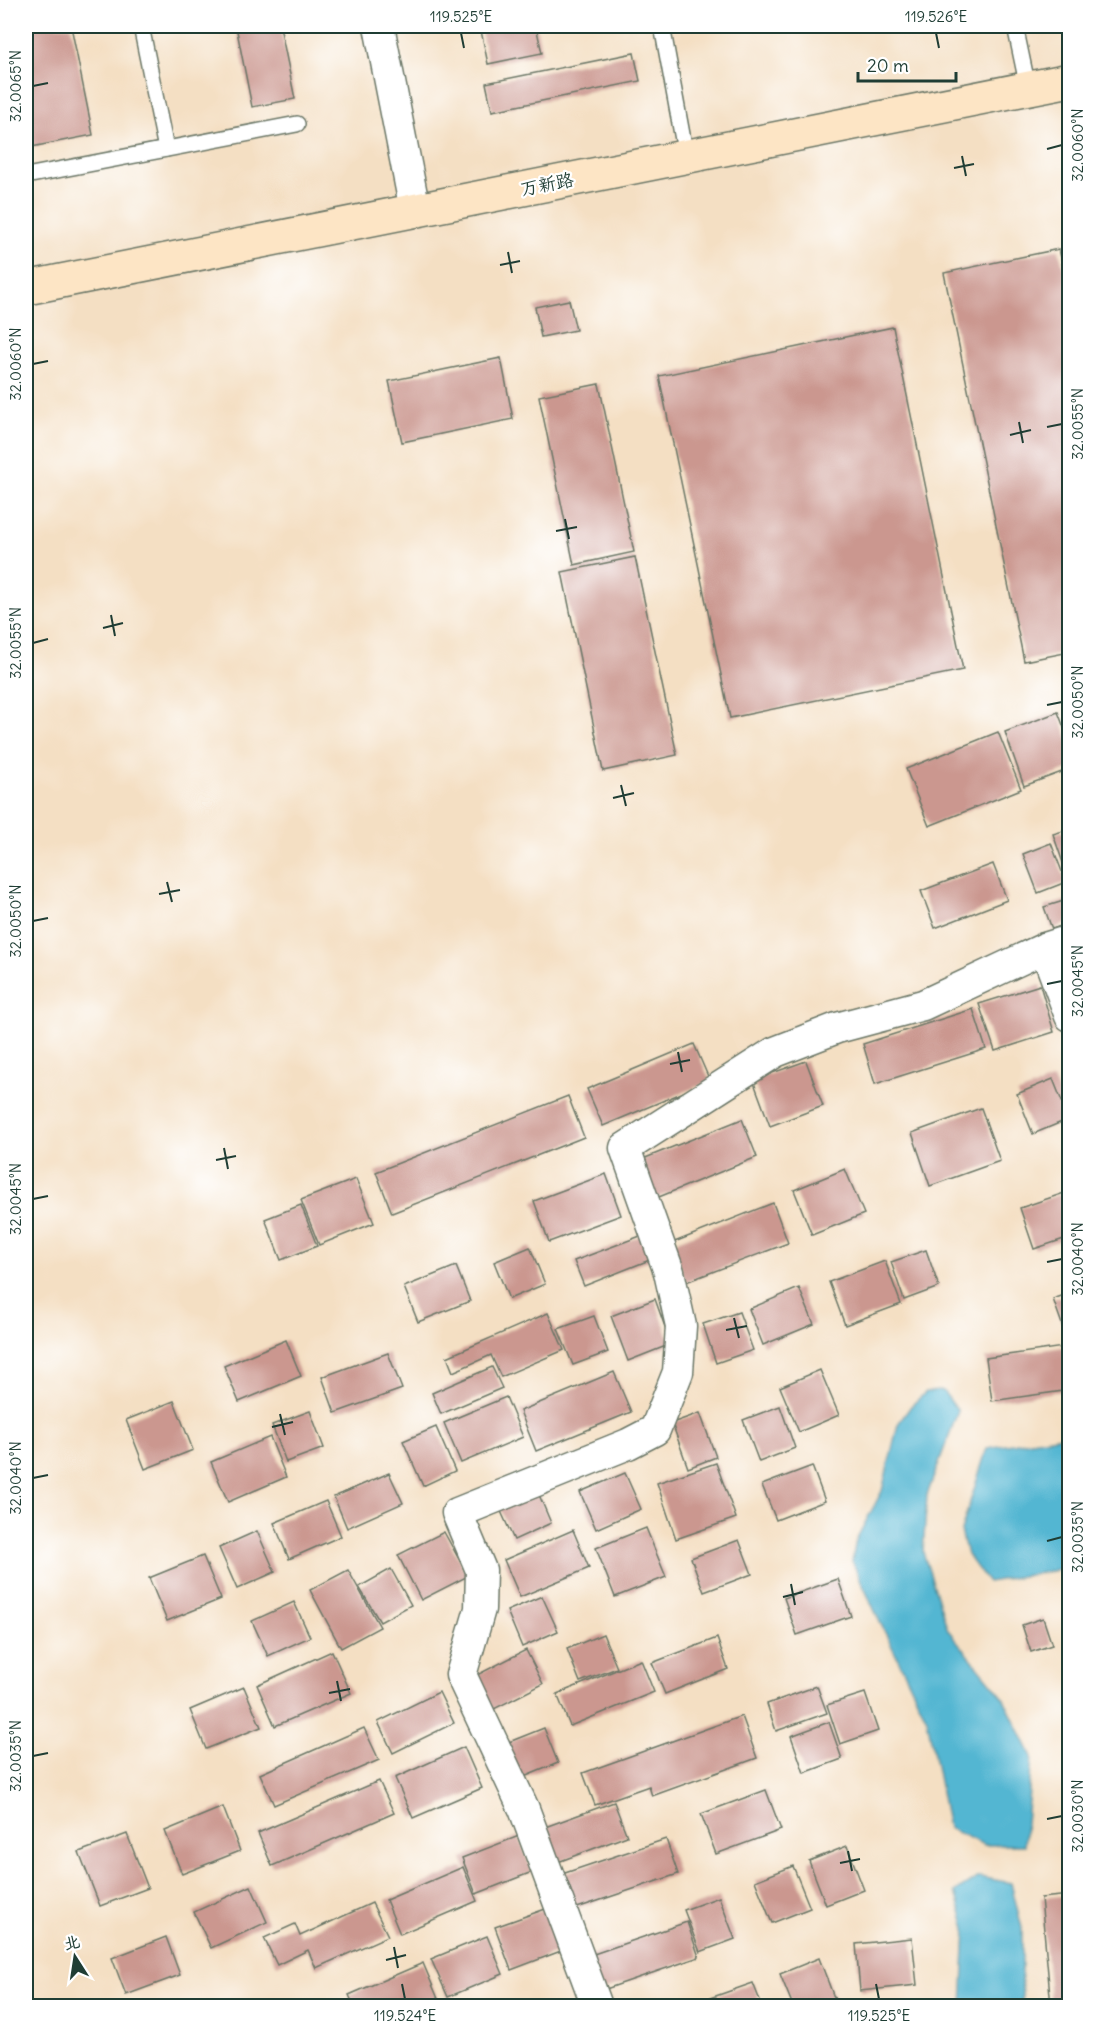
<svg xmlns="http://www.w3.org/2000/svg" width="1095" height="2032" font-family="Delius,'LXGW WenKai TC',sans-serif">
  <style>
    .water { fill: #53b6d2; stroke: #397a83; stroke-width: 1.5 }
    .building { fill: #cb978f }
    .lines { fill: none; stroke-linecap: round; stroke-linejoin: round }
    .lane-casing { stroke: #6a7666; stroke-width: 18 }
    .street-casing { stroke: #6a7666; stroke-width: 33 }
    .secondary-casing { stroke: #6a7666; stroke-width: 36 }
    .lane { stroke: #fff; stroke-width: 15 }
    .street { stroke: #fff; stroke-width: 30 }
    .secondary { stroke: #fde5c5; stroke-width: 33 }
    .ticks { fill: none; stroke: #1f3d34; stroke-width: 2 }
    .labels { text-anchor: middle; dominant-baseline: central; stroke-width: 4.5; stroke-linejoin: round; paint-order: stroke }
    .street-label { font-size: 18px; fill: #1f3d34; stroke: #fff }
    .neatline { fill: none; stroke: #1f3d34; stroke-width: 2 }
    .ticks-label { font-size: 15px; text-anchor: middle; fill: #1f3d34 }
  </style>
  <rect width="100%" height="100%" fill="#fff"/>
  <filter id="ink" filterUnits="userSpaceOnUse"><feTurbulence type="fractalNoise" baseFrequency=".0167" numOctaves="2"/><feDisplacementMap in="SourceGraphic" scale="12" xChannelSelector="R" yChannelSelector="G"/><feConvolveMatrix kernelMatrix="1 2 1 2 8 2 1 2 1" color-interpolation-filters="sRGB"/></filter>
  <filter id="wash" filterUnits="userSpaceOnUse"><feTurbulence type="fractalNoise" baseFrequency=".008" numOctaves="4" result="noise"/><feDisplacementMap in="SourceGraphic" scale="24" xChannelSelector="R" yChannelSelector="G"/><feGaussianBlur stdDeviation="1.35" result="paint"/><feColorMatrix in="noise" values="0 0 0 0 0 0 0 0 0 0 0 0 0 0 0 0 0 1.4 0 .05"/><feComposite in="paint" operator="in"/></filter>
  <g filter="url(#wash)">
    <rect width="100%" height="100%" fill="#f4dfc3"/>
    <g class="water">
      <path d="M 943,1391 L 958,1411 L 927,1495 L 923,1552 L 948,1630 L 1003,1697 L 1032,1757 L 1024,1845 L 984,1845 L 948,1828 L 927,1719 L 878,1618 L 852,1561 L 856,1540 L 882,1491 L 898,1424 L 911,1406 L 926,1392 Z"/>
      <path d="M 1069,1435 L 1069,1568 L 988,1582 L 967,1555 L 961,1531 L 987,1448 Z"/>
      <path d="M 979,1877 L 1011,1883 L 1022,1928 L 1022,2006 L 962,2006 L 966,1928 L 955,1892 Z"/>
    </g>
    <g id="blocks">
      <g class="building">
        <path d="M 26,26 L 71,26 L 93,135 L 26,148 Z"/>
        <path d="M 236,26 L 280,26 L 295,99 L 252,107 Z"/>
        <path d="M 480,26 L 536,26 L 542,53 L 488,64 Z"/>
        <path d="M 829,26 L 858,26 L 858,27 L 831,32 Z"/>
        <path d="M 634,53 L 640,81 L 492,111 L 486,83 Z"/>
        <path d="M 1059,249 L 1070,298 L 1070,652 L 1024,661 L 944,273 Z"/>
        <path d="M 569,300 L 576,330 L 541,337 L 535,307 Z"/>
        <path d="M 893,327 L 963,670 L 730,718 L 659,376 Z"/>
        <path d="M 501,358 L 513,419 L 402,442 L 389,381 Z"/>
        <path d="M 599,384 L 634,552 L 574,565 L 539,396 Z"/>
        <path d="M 635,557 L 677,755 L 603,771 L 562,572 Z"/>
        <path d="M 1058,712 L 1070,743 L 1070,769 L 1024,786 L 1005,732 Z"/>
        <path d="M 998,732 L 1021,789 L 929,826 L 906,769 Z"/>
        <path d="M 1070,829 L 1070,880 L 1069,880 L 1053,834 Z"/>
        <path d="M 1051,843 L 1066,882 L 1038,893 L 1023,854 Z"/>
        <path d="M 993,864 L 1007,900 L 935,928 L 921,891 Z"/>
        <path d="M 1070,899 L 1070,923 L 1052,929 L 1044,907 Z"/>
        <path d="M 1040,985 L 1054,1032 L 995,1051 L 979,1004 Z"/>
        <path d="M 973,1009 L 986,1049 L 875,1084 L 863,1044 Z"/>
        <path d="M 694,1044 L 710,1081 L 603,1126 L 587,1089 Z"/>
        <path d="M 806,1061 L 823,1106 L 770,1126 L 753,1080 Z"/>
        <path d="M 1053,1079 L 1069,1119 L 1033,1134 L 1017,1094 Z"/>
        <path d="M 568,1096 L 584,1137 L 392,1213 L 376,1172 Z"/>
        <path d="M 981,1108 L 1000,1161 L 930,1186 L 912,1133 Z"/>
        <path d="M 742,1119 L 757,1157 L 654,1199 L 638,1161 Z"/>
        <path d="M 845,1169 L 864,1214 L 812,1235 L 794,1190 Z"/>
        <path d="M 606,1174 L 621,1215 L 549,1242 L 534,1201 Z"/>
        <path d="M 356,1179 L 374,1223 L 319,1245 L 301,1200 Z"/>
        <path d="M 1070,1191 L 1070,1237 L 1034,1249 L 1020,1208 Z"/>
        <path d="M 773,1203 L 788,1243 L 686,1282 L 672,1243 Z"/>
        <path d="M 301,1205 L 317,1246 L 281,1260 L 265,1219 Z"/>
        <path d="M 643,1235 L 652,1259 L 584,1286 L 574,1261 Z"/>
        <path d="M 530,1247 L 545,1284 L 509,1299 L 494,1262 Z"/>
        <path d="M 926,1250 L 939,1287 L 904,1300 L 891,1262 Z"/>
        <path d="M 885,1261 L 901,1304 L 845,1325 L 829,1282 Z"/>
        <path d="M 456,1266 L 470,1301 L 418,1322 L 404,1287 Z"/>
        <path d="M 799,1288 L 814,1324 L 763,1345 L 749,1309 Z"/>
        <path d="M 1070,1293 L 1070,1325 L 1063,1327 L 1053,1299 Z"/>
        <path d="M 655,1299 L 671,1344 L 628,1361 L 611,1316 Z"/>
        <path d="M 739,1312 L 753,1350 L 716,1363 L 703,1324 Z"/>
        <path d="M 548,1313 L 564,1350 L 501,1377 L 491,1355 L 453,1372 L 447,1357 Z"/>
        <path d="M 594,1316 L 608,1352 L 573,1365 L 558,1329 Z"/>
        <path d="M 286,1340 L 301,1376 L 239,1402 L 224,1366 Z"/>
        <path d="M 1070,1346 L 1070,1390 L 992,1401 L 986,1358 Z"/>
        <path d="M 388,1353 L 402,1389 L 335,1413 L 322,1377 Z"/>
        <path d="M 492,1367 L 502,1388 L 441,1414 L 432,1393 Z"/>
        <path d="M 820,1370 L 839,1415 L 799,1432 L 780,1387 Z"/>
        <path d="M 614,1372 L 631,1412 L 536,1451 L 520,1411 Z"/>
        <path d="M 506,1397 L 523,1437 L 461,1463 L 444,1423 Z"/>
        <path d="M 174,1401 L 193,1450 L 145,1469 L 126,1420 Z"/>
        <path d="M 780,1406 L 795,1448 L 759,1462 L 743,1420 Z"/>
        <path d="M 310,1411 L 324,1448 L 286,1462 L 272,1425 Z"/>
        <path d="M 700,1413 L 716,1457 L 688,1468 L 672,1423 Z"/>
        <path d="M 436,1427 L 455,1471 L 423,1486 L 403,1441 Z"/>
        <path d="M 270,1437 L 286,1477 L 228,1502 L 211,1462 Z"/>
        <path d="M 716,1463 L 736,1518 L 676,1539 L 657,1483 Z"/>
        <path d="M 812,1466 L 825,1501 L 776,1520 L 762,1485 Z"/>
        <path d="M 389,1473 L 403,1503 L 347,1528 L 334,1497 Z"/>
        <path d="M 625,1473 L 641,1509 L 596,1529 L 580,1492 Z"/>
        <path d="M 537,1490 L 551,1523 L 514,1540 L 499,1507 Z"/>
        <path d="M 326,1501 L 341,1536 L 289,1559 L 274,1523 Z"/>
        <path d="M 646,1528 L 666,1577 L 615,1597 L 596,1548 Z"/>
        <path d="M 573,1530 L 589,1568 L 520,1597 L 504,1560 Z"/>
        <path d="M 257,1531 L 275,1572 L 237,1589 L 219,1548 Z"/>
        <path d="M 444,1532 L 468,1576 L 421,1600 L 398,1555 Z"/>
        <path d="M 739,1540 L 752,1574 L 704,1592 L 691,1558 Z"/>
        <path d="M 203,1556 L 221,1599 L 167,1621 L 149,1578 Z"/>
        <path d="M 391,1569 L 411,1605 L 380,1622 L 359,1587 Z"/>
        <path d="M 348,1570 L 380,1627 L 341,1648 L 310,1590 Z"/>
        <path d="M 838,1579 L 851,1616 L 797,1635 L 784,1598 Z"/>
        <path d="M 542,1596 L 558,1631 L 522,1647 L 507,1611 Z"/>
        <path d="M 294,1602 L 310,1637 L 268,1656 L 252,1621 Z"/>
        <path d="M 1043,1618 L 1052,1645 L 1031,1652 L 1022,1625 Z"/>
        <path d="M 603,1634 L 617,1668 L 580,1682 L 567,1649 Z"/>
        <path d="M 717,1638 L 728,1669 L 665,1694 L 652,1663 Z"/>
        <path d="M 526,1650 L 543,1684 L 492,1710 L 475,1676 Z"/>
        <path d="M 332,1651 L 351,1693 L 275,1726 L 257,1685 Z"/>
        <path d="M 641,1660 L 654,1692 L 570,1726 L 557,1694 Z"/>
        <path d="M 817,1686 L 827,1713 L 776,1731 L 767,1704 Z"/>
        <path d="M 244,1687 L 261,1727 L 206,1749 L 190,1710 Z"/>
        <path d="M 439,1692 L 454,1723 L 393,1753 L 378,1722 Z"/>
        <path d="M 865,1693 L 878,1731 L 840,1744 L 827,1705 Z"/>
        <path d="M 742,1716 L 757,1758 L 652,1796 L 649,1786 L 595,1805 L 583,1773 Z"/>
        <path d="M 829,1722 L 842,1759 L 804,1773 L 791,1736 Z"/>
        <path d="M 364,1728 L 379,1760 L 274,1805 L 260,1774 Z"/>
        <path d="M 544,1728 L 558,1763 L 519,1779 L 504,1744 Z"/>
        <path d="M 464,1747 L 482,1788 L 413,1818 L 395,1778 Z"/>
        <path d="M 379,1781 L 394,1813 L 272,1866 L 258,1833 Z"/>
        <path d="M 766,1790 L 781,1830 L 716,1854 L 701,1814 Z"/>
        <path d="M 614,1802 L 627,1836 L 558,1862 L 545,1827 Z"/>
        <path d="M 223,1807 L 240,1851 L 182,1874 L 165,1831 Z"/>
        <path d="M 127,1834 L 148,1888 L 100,1906 L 79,1852 Z"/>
        <path d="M 519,1836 L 532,1872 L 476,1894 L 462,1858 Z"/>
        <path d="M 666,1839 L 678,1874 L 574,1909 L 562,1874 Z"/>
        <path d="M 847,1846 L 864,1890 L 826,1905 L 809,1861 Z"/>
        <path d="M 793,1866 L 810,1908 L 772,1923 L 755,1881 Z"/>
        <path d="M 463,1867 L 477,1901 L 400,1934 L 386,1900 Z"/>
        <path d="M 251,1886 L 267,1922 L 211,1948 L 194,1912 Z"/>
        <path d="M 1070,1895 L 1070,2006 L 1051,2006 L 1041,1898 Z"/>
        <path d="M 719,1897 L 735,1939 L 700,1952 L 684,1910 Z"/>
        <path d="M 372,1903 L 388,1936 L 316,1968 L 308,1950 L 277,1965 L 264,1938 L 295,1924 L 300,1936 Z"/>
        <path d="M 551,1907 L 566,1949 L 511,1970 L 495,1927 Z"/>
        <path d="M 687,1922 L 699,1957 L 597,1992 L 585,1957 Z"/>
        <path d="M 487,1936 L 503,1974 L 448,1997 L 431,1959 Z"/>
        <path d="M 166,1937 L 180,1975 L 126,1995 L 112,1958 Z"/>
        <path d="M 912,1938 L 917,1985 L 860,1991 L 856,1944 Z"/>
        <path d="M 819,1958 L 835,2000 L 820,2006 L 793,2006 L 780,1974 Z"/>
        <path d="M 423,1963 L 439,2001 L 425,2006 L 354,2006 L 349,1995 Z"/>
        <path d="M 753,1983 L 762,2006 L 687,2006 Z"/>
      </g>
    </g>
  </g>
  <g filter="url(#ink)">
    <use href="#blocks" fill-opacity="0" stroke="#6a7666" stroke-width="1.5"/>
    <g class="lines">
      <defs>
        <g id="lane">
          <path d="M 141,26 L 166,149"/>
          <path d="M 662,26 L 686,156"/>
          <path d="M 1015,26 L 1028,88"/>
          <path d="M 26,176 L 297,124"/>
        </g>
        <g id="street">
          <path d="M 379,26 L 415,210"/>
          <path d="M 1045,948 L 1070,1016"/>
          <path d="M 597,2006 L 524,1809 L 461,1675 L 480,1609 L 481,1570 L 457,1513 L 628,1444 L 655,1430 L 678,1372 L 681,1326 L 669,1272 L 625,1148 L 775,1052 L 837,1028 L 923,1005 L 1045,948 L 1070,940"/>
        </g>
        <path id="secondary" d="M 26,288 L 1070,80"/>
      </defs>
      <use href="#lane" class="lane-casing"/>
      <use href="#street" class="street-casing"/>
      <use href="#secondary" class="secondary-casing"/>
      <use href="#lane" class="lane"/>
      <use href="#street" class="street"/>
      <use href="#secondary" class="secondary"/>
    </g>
  </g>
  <path class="ticks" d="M 461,33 L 464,48M 936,33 L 939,48M 33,86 L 48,83M 1047,149 L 1062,145M 962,156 L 966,176M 954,168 L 974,164M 508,252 L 512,273M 500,265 L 520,261M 33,364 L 48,361M 1019,422 L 1023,443M 1047,427 L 1062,424M 1010,435 L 1031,430M 565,519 L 569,539M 556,531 L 577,527M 111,615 L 115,636M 103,628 L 123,623M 33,643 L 48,639M 1047,705 L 1062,702M 621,785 L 626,806M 613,798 L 634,793M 167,882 L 172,902M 159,894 L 180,890M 33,921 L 48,918M 1047,984 L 1062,981M 678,1052 L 682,1072M 670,1064 L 690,1060M 224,1148 L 228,1169M 216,1160 L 236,1156M 33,1199 L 48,1196M 1047,1262 L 1062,1259M 734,1318 L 739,1338M 726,1330 L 747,1326M 280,1414 L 285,1435M 272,1427 L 293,1422M 33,1478 L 48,1475M 1047,1541 L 1062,1537M 791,1584 L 795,1605M 783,1597 L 803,1592M 337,1681 L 341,1701M 329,1693 L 350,1689M 33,1756 L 48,1753M 1047,1819 L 1062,1816M 848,1851 L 852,1871M 840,1863 L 860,1859M 394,1947 L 398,1968M 386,1960 L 406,1955M 402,1984 L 405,1999M 876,1984 L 879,1999"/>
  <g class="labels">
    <g class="street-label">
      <text transform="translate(547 184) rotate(-11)">万新路</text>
    </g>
  </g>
  <rect width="1095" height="2032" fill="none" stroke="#fff" stroke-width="66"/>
  <g transform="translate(75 1957) rotate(348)" stroke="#ffffff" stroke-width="4.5" paint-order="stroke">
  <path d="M0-4.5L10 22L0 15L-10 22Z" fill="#1f3d34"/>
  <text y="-9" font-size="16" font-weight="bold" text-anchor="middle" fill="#1f3d34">北</text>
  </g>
  <path d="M858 72v9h98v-9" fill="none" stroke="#1f3d34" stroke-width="3"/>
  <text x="867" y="72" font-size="18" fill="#1f3d34" stroke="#ffffff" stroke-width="4.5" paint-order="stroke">20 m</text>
  <rect x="33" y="33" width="1029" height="1966" class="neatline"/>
  <g class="ticks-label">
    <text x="461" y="22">119.525°E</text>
    <text x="936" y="22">119.526°E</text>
    <text transform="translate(16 86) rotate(-90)" y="5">32.0065°N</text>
    <text transform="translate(1078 145) rotate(-90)" y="5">32.0060°N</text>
    <text transform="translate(16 364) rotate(-90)" y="5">32.0060°N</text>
    <text transform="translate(1078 424) rotate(-90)" y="5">32.0055°N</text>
    <text transform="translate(16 643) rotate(-90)" y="5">32.0055°N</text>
    <text transform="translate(1078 702) rotate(-90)" y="5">32.0050°N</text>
    <text transform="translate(16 921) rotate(-90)" y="5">32.0050°N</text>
    <text transform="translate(1078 981) rotate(-90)" y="5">32.0045°N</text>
    <text transform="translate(16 1199) rotate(-90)" y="5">32.0045°N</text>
    <text transform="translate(1078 1259) rotate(-90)" y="5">32.0040°N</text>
    <text transform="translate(16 1478) rotate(-90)" y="5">32.0040°N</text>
    <text transform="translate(1078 1537) rotate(-90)" y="5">32.0035°N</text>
    <text transform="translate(16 1756) rotate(-90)" y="5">32.0035°N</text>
    <text transform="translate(1078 1816) rotate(-90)" y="5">32.0030°N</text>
    <text x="405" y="2021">119.524°E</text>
    <text x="879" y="2021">119.525°E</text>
  </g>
</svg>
